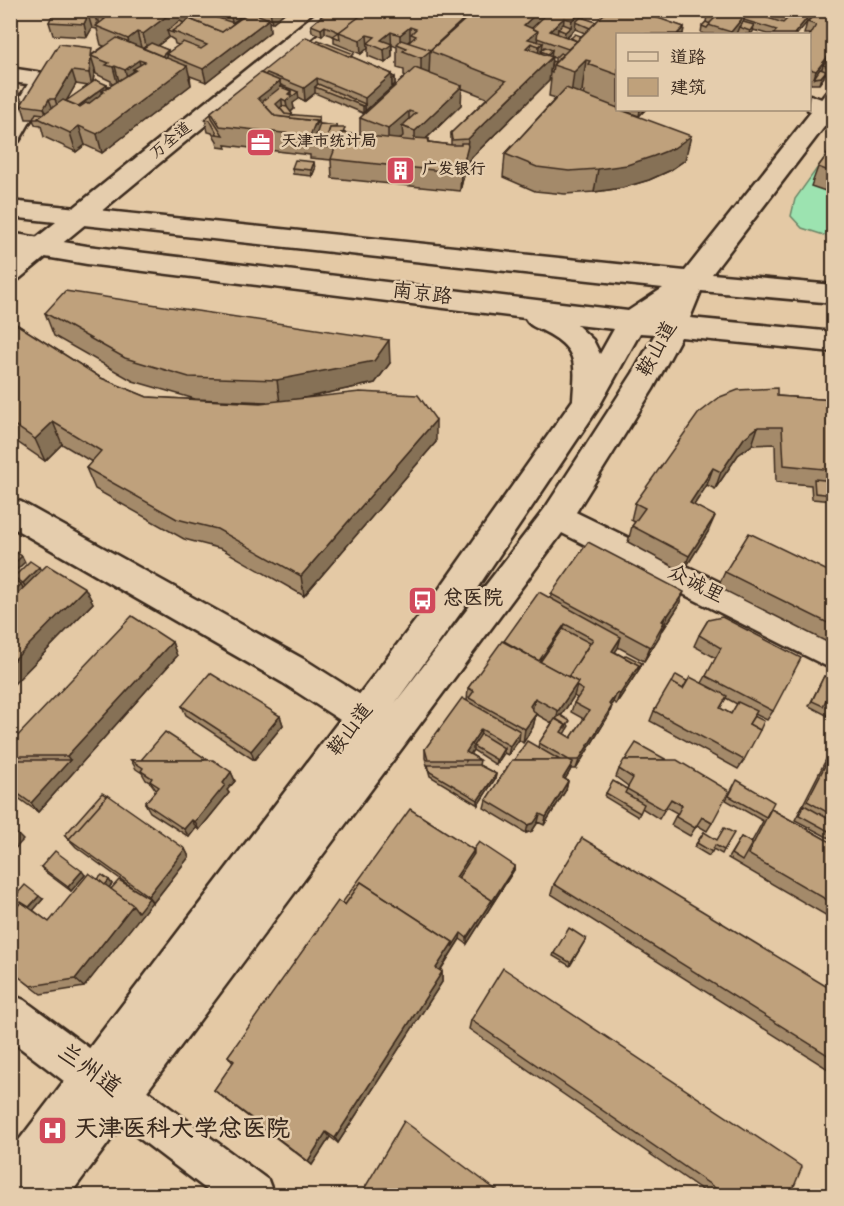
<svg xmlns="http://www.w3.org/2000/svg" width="844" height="1206" font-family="'Gochi Hand','LXGW WenKai TC',sans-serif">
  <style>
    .green { fill: #9ce3b0; stroke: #6c8667; stroke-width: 1.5 }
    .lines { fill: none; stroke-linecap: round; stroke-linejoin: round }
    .minor-casing { stroke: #3b2a1e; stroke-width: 5 }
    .major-casing { stroke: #3b2a1e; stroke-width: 5 }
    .minor { fill: #e5cdad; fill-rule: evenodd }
    .major { fill: #e5cdad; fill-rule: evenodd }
    .wall { fill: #a48a6a; stroke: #3b2a1e; stroke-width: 1.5; fill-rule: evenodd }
    .shaded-wall { fill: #867156; stroke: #3b2a1e; stroke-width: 1.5 }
    .building { fill: #bfa17b; stroke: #3b2a1e; stroke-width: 1.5 }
    .labels { text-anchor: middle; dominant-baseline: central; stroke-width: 5; stroke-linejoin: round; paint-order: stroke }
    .far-street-label { font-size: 16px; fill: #3b2a1e; stroke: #e5cdad }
    .far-poi-label { font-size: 16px; font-weight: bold; fill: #3b2a1e; stroke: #e5cdad; text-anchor: start }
    .street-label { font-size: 20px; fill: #3b2a1e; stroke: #e5cdad }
    .poi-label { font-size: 20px; font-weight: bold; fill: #3b2a1e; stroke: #e5cdad; text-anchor: start }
    .near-street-label { font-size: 24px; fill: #3b2a1e; stroke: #e5cdad }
    .near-poi-label { font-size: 24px; font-weight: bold; fill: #3b2a1e; stroke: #e5cdad; text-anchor: start }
  </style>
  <rect width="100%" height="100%" fill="#e4c9a5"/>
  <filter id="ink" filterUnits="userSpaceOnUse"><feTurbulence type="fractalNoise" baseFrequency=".0167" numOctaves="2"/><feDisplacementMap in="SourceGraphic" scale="12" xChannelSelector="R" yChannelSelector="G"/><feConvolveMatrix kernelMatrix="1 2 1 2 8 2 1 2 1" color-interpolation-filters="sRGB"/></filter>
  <g filter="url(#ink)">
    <path class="green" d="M 833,146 L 833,238 L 802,228 L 791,216 L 795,199 Z"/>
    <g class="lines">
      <defs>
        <g id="minor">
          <path d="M 320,10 L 345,10 L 19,279 L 10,282 L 10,259 Z"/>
          <path d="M 10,68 L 50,74 L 54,79 L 22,136 L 19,141 L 10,143 L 10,114 L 28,84 L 10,82 Z"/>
          <path d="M 810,95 L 833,103 L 833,113 L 825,115 L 808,110 Z"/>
          <path d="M 10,499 L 21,502 L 307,661 L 400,720 L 405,731 L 400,742 L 387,747 L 374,742 L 283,683 L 10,526 Z"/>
          <path d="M 557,503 L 834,638 L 834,670 L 546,525 L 541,516 L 546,507 Z"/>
          <path d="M 10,994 L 24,1000 L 268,1180 L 274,1196 L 215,1196 L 10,1040 Z"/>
        </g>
        <path id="major" d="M 834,91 L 834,114 L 712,274 L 834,285 L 834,303 L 701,291 L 690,318 L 834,332 L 834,352 L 681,337 L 653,389 L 568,525 L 69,1196 L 10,1196 L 10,1152 L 435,595 L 573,400 C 575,366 580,350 545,332 C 536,327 530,327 525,318 L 87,264 L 10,251 L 10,233 L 87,246 L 628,311 L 663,288 L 10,217 L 10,201 L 685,271 L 826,93 ZM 577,325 L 614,329 L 600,354 L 593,340 ZM 640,333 L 655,334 L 633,373 L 546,507 L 395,703 L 459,615 L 597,410 Z"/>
      </defs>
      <use href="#minor" class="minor-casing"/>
      <use href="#major" class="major-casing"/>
      <use href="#minor" class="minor"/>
      <use href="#major" class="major"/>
    </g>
    <g class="wall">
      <path d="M 55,10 L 188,10 L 190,19 L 192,20 L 224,20 L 201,10 L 288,10 L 272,23 L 269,22 L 270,32 L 206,82 L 190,76 L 191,85 L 102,153 L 85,145 L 76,152 L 44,137 L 41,126 L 35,125 L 33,119 L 26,119 L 22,106 L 23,103 L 104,46 L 101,45 L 97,29 L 92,28 L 87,37 L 53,35 L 49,22 ZM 239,18 L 241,18 L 234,23 L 232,22 ZM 169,37 L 174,40 L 175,44 L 179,45 L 168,53 L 168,50 L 157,46 ZM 95,70 L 96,74 L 111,81 L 111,84 L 113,84 L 108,87 L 107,85 L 93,82 ZM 76,84 L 88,86 L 66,101 Z"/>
      <path d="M 329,10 L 581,10 L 581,17 L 596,22 L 606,13 L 603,12 L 603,10 L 664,10 L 657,18 L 684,27 L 683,34 L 618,34 L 618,108 L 685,160 L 669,171 L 649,180 L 622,188 L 594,192 L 565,194 L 535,191 L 503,177 L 505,154 L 556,98 L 549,96 L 551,79 L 549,78 L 549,81 L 467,162 L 460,191 L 332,178 L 331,160 L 310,158 L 310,155 L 225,145 L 226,148 L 218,147 L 217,141 L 212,133 L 208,132 L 205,119 L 211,114 L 211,112 L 261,73 L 354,58 L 392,74 L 392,76 L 395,77 L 395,84 L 363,113 L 315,93 L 305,101 L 299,98 L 293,103 L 294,109 L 291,112 L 293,115 L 320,124 L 337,126 L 337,128 L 345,133 L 360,135 L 360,118 L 406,76 L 404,75 L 404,70 L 397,68 L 397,47 L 392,45 L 392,57 L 385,63 L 368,56 L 368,48 L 361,54 L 334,43 L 334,36 L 325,33 L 322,36 L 312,32 L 311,25 ZM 575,29 L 585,33 L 581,36 L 571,38 L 567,37 ZM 551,57 L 555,58 L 555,62 L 551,62 ZM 461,88 L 487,98 L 451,133 L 451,145 L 429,142 L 429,139 L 426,139 L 461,105 ZM 582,91 L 584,92 L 583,95 L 579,94 Z"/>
      <path d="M 712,10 L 756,10 L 754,13 L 759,15 L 760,10 L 834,10 L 834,65 L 827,74 L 825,73 L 824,77 L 819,84 L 810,84 L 810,34 L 804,34 L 807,22 L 811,19 L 810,18 L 797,34 L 767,34 L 753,30 L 751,34 L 705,34 L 701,33 L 702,26 L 706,22 L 707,16 Z"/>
      <path d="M 622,110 L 645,110 L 639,116 Z"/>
      <path d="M 834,145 L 834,194 L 811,186 L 818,167 Z"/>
      <path d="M 292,168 L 315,169 L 312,176 L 293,174 Z"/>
      <path d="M 45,313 L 390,363 L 375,383 L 302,398 L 436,442 L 304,596 L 222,549 L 184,539 L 95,489 L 86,468 L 92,462 L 62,444 L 45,461 L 10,437 L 10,320 L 101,378 L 147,397 L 260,403 L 267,402 L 195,399 L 133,381 L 54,336 Z"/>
      <path d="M 777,396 L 834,400 L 834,501 L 812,499 L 811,485 L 776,482 L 775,444 L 752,445 L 738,455 L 715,489 L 707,485 L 694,505 L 708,532 L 683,572 L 628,542 L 632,526 L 635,522 L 631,520 L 635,503 Z"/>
      <path d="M 41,571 L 85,588 L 93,603 L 10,688 L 10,598 L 12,600 L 13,599 L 10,598 L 10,580 L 16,582 L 14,577 Z"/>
      <path d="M 725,572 L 834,574 L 834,636 L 829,643 L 718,587 Z"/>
      <path d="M 551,594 L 678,607 L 663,630 L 661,630 L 659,637 L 644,661 L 618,647 L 615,652 L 624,657 L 642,663 L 640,668 L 616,704 L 613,702 L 611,705 L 609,715 L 576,769 L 571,769 L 565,779 L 568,781 L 566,790 L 544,825 L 538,822 L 532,831 L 526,833 L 484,808 L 486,800 L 514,760 L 538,747 L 539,743 L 552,723 L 536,714 L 533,727 L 523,743 L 519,740 L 508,755 L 504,753 L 496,765 L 473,750 L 470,754 L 480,760 L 479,765 L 496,774 L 495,779 L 478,805 L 430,776 L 425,758 L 425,749 L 467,701 L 468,688 L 504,641 L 551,598 ZM 574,696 L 577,698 L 574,703 L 571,712 L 584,719 L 571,738 L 564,734 L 569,726 L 561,716 Z"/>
      <path d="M 708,620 L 773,711 L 767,720 L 755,714 L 744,760 L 738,769 L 650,721 L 654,711 L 687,681 L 702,683 L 716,658 L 694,646 L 699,635 ZM 726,698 L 737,704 L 731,714 L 720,708 Z"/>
      <path d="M 172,642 L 177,656 L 38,812 L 10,792 L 10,744 Z"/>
      <path d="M 824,676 L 834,681 L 834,719 L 809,706 Z"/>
      <path d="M 182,706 L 280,716 L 283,725 L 254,760 L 186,715 Z"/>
      <path d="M 834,744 L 834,836 L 831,839 L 795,820 Z"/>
      <path d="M 131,760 L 208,760 L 231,772 L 235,781 L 227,790 L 229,793 L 199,830 L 196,828 L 189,837 L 150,812 L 145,803 L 156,790 L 151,783 L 146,780 L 142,773 L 136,769 Z"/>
      <path d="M 619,769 L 712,823 L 707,831 L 697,825 L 690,836 L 671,825 L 677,813 L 666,807 L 659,819 L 642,808 L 638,817 L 605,797 L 606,793 L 627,789 L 628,786 L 616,777 Z"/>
      <path d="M 734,785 L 766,816 L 771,809 L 834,844 L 834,920 L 728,858 L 741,837 L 751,843 L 763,821 L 726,800 Z"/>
      <path d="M 704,832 L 724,850 L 722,854 L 713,849 L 709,856 L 694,847 Z"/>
      <path d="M 65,835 L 185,849 L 189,857 L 153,903 L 152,901 L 84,987 L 41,994 L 10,970 L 10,902 L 43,899 L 33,910 L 49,922 L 98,879 L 109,880 L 112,884 L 109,887 L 111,889 L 134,889 L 76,847 Z"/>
      <path d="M 473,850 L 515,866 L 514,870 L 467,944 L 460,939 L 440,971 L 442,972 L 442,982 L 338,1143 L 330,1137 L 312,1165 L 221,1096 L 214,1090 L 233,1063 L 228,1056 L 342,903 Z"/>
      <path d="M 41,867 L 85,875 L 71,891 L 44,871 Z"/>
      <path d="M 554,884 L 834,991 L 834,1070 L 831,1071 L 551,894 Z"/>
      <path d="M 586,939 L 570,966 L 553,956 L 554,953 Z"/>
      <path d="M 471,1020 L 790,1196 L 711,1196 L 469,1029 Z"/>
    </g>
    <g class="shaded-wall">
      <path d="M 96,10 L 102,10 L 98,16 L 100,26 L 98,27 L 95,16 Z"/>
      <path d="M 175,10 L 188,10 L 190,21 L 172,31 L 167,31 L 169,37 L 148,53 L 143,34 Z"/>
      <path d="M 230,10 L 238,10 L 239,18 L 232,23 Z"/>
      <path d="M 252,10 L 257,10 L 258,18 L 253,21 Z"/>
      <path d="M 270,10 L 288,10 L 272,23 Z"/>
      <path d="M 540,10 L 558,10 L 538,34 L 537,45 L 531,43 L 529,67 L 524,25 Z"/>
      <path d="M 659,10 L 664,10 L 656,20 L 657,13 Z"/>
      <path d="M 582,11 L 580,24 L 576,22 L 575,29 L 564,39 L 565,32 L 571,27 L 572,20 Z"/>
      <path d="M 812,12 L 810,19 L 797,34 L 794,34 Z"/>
      <path d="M 88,15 L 92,28 L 87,37 L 84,24 Z"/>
      <path d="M 468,15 L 468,29 L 430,51 L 429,75 L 421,82 L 421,58 Z"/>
      <path d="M 745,15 L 742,28 L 739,27 L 736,34 L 730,34 L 731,32 Z"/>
      <path d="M 564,18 L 563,31 L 558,29 L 557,36 L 550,31 Z"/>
      <path d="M 269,19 L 270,32 L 206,82 L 203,69 Z"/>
      <path d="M 754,25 L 753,32 L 751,34 L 749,34 L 750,31 Z"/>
      <path d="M 325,26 L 325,33 L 322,36 L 321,29 Z"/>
      <path d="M 410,27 L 410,40 L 403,46 L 400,45 L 400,35 Z"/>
      <path d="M 684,27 L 683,34 L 677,34 Z"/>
      <path d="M 137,32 L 142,51 L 132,58 L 128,39 Z"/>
      <path d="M 391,32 L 392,57 L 385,63 L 384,50 L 381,40 Z"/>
      <path d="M 367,35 L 368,48 L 361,54 L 360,40 Z"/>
      <path d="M 543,43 L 540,67 L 537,70 L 539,46 Z"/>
      <path d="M 834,49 L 834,56 L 823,65 L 821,72 L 814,78 L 816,71 Z"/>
      <path d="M 168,50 L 169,55 L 166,54 L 167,59 L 156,61 Z"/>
      <path d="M 552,50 L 551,57 L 547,61 L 548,54 Z"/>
      <path d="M 91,56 L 95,69 L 92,86 L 89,73 Z"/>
      <path d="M 552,57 L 549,81 L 467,162 L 460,191 L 461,173 L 467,148 L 468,139 Z"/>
      <path d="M 139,60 L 143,79 L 136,70 L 133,69 L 136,84 L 130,89 L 125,70 Z"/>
      <path d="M 586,60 L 582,91 L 570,103 L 574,72 Z"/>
      <path d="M 834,61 L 834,65 L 827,74 L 829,67 Z"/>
      <path d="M 115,66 L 120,85 L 118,86 L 113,67 Z"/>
      <path d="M 187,66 L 190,78 L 189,78 L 191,85 L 102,153 L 97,134 Z"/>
      <path d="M 72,71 L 76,84 L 61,110 L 58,109 L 55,99 Z"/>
      <path d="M 826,71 L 824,77 L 819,84 L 821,77 Z"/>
      <path d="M 392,74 L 392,87 L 365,111 L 365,98 Z"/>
      <path d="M 395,77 L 395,84 L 392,87 L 392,80 Z"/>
      <path d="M 317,78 L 318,88 L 315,87 L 315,93 L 305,101 L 304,88 Z"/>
      <path d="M 280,81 L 283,112 L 267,112 L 258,98 Z"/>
      <path d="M 107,85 L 109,92 L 104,92 L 102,91 L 103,96 L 79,114 L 77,108 Z"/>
      <path d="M 462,86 L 461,105 L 415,149 L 415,131 Z"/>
      <path d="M 18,91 L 23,104 L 10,125 L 10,104 Z"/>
      <path d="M 291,91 L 298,92 L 299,99 L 293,103 L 294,109 L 288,114 L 286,101 L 288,94 Z"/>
      <path d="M 49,99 L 54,112 L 47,115 L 44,108 Z"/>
      <path d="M 365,104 L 365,111 L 363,113 L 363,106 Z"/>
      <path d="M 640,110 L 645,110 L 639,116 Z"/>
      <path d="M 409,111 L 409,129 L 402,126 L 403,136 L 388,148 L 388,129 Z"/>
      <path d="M 319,117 L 320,130 L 311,145 L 310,136 L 316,121 Z"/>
      <path d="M 79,126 L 85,145 L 76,152 L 70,133 Z"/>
      <path d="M 691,136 L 685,160 L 669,171 L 649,180 L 622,188 L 594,192 L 598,169 Z"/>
      <path d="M 314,162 L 315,169 L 312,176 L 311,170 Z"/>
      <path d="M 389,340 L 390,363 L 375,383 L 280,403 L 277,380 Z"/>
      <path d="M 436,420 L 436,442 L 304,596 L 301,576 Z"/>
      <path d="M 53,422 L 62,444 L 45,461 L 35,439 Z"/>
      <path d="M 758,427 L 752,445 L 738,455 L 715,489 L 721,472 L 744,438 Z"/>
      <path d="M 713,468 L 707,485 L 684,520 L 690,503 Z"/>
      <path d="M 715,516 L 708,532 L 683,572 L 689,556 Z"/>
      <path d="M 22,556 L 25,562 L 10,576 L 10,567 Z"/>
      <path d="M 39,567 L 42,572 L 26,588 L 23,583 Z"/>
      <path d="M 21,584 L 24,590 L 14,600 L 11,595 Z"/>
      <path d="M 85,588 L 93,603 L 10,688 L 10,664 Z"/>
      <path d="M 684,592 L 678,607 L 663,630 L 668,615 Z"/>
      <path d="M 666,615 L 661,628 L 664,622 L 659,637 L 644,661 L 650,647 L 662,621 Z"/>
      <path d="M 565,624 L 562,634 L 537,670 L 536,664 Z"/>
      <path d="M 621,637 L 618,648 L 609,661 L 612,651 Z"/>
      <path d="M 172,642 L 177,656 L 38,812 L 31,803 L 70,760 L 67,756 Z"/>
      <path d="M 642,663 L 640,668 L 616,704 L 620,694 L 639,665 Z"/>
      <path d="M 578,682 L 574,696 L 557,722 L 556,722 L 558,711 Z"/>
      <path d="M 617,693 L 613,702 L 606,713 L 609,704 Z"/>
      <path d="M 535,698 L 532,712 L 530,706 Z"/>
      <path d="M 612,706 L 609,715 L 576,769 L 579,760 Z"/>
      <path d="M 536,714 L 533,727 L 523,743 L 525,729 Z"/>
      <path d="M 280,716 L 283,725 L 254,760 L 251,751 Z"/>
      <path d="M 481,729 L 480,739 L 473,746 L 473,750 L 466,761 L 466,752 Z"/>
      <path d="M 520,731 L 519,740 L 508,755 L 510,746 Z"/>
      <path d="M 504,748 L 504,753 L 496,765 L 497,760 Z"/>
      <path d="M 573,762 L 570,771 L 561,786 L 563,778 Z"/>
      <path d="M 231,772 L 235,781 L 227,790 L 229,793 L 199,830 L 195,822 Z"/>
      <path d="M 496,774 L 495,779 L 478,805 L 478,800 Z"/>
      <path d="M 568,781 L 566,790 L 544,825 L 546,817 Z"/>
      <path d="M 540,814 L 538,822 L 532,831 L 526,833 L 528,825 Z"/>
      <path d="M 192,820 L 196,828 L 189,837 L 184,829 Z"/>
      <path d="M 12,829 L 23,840 L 10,854 L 10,831 Z"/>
      <path d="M 185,849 L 189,857 L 153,903 L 148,896 Z"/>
      <path d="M 474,850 L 473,858 L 457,881 L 456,877 Z"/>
      <path d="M 515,866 L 514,870 L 467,944 L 467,938 Z"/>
      <path d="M 82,871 L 85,875 L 71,891 L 68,887 Z"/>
      <path d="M 109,880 L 112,884 L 107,890 L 104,886 Z"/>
      <path d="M 39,896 L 43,899 L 21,925 L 17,922 Z"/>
      <path d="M 149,898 L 152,902 L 84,987 L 75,979 L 133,905 Z"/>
      <path d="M 461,933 L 460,939 L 435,978 L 436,968 L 453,942 Z"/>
      <path d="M 442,972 L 442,982 L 338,1143 L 335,1138 Z"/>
      <path d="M 326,1132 L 330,1137 L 312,1165 L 308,1161 Z"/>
    </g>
    <g class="building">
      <path d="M 55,10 L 98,10 L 95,16 L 88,15 L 84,24 L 49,22 Z"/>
      <path d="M 99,10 L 175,10 L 143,34 L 137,32 L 128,39 L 96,26 L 105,19 L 98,16 Z"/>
      <path d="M 329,10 L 349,10 L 362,15 L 339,32 L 340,39 L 333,36 L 339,32 L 325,26 L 321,29 L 311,25 Z"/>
      <path d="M 366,10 L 455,10 L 468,15 L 430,50 L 408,43 L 416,36 L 411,34 L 416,29 L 410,27 L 400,35 L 391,32 L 381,40 L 392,44 L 384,50 L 368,43 L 375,37 L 367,35 L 360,40 L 339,32 L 367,11 Z"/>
      <path d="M 459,10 L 474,10 L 469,14 Z"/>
      <path d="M 476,10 L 540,10 L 524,25 L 538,31 L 528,39 L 543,43 L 539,46 L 531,43 L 526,48 L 552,57 L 468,139 L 452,140 L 451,133 L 506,81 L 430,51 L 421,58 L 403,51 L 407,48 L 397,44 L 401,40 L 431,50 Z"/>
      <path d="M 551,10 L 582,11 L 572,20 L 564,18 L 550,31 L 577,41 L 568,49 L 537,38 L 538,31 L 532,28 Z"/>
      <path d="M 608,10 L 635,10 L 684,27 L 677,34 L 618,34 L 618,75 L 588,64 L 590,61 L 586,60 L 574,72 L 553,65 Z"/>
      <path d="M 635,10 L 648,10 L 645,14 Z"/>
      <path d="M 649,10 L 659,10 L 657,13 Z"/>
      <path d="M 712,10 L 730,10 L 745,15 L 731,32 L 708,25 L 715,18 L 707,16 Z"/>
      <path d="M 741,10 L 752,10 L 750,12 L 783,23 L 787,19 L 761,10 L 805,10 L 812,12 L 794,34 L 796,34 L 773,34 L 777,30 L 744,20 L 745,15 L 738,13 Z"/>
      <path d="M 820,10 L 834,10 L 834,49 L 816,71 L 810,69 L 810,36 L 816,25 L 807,22 Z"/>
      <path d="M 250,12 L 269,19 L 203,69 L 166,54 L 183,42 L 201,49 L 207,45 L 172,31 L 189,19 L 222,32 Z"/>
      <path d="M 202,13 L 234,23 L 222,32 L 192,20 Z"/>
      <path d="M 581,17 L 596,22 L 590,28 L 576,22 Z"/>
      <path d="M 180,21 L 184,23 L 172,31 L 173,33 L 167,31 Z"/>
      <path d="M 706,22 L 710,24 L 707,28 L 702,26 Z"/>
      <path d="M 743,22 L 754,25 L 750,31 L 739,27 Z"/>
      <path d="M 563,24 L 571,27 L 565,32 L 558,29 Z"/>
      <path d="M 575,34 L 581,36 L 577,41 L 571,38 Z"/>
      <path d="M 306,37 L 392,74 L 365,98 L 317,78 L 304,88 L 267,73 L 265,75 L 261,73 Z"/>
      <path d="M 117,38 L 187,66 L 97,134 L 79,126 L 70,133 L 38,118 L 63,100 L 80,107 L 86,103 L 88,104 L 104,92 L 102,91 L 136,70 L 133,69 L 145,62 L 139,60 L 125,70 L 115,66 L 113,67 L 106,65 L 109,63 L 91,56 Z"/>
      <path d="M 318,40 L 354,54 L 351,57 L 316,42 Z"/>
      <path d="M 151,43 L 168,50 L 162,56 L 143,48 Z"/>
      <path d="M 59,44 L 92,48 L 89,73 L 72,71 L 55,99 L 49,99 L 44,108 L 21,105 Z"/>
      <path d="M 545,47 L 552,50 L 548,54 L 541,51 Z"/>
      <path d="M 560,53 L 563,54 L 559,58 L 556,57 Z"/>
      <path d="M 831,56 L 834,56 L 834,61 L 829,67 L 823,65 Z"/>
      <path d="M 552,61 L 555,62 L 553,65 L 552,73 L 550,72 Z"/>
      <path d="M 415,68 L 462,86 L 415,131 L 402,126 L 416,113 L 409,111 L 388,129 L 360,118 Z"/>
      <path d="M 820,69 L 826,71 L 821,77 L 814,78 Z"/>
      <path d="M 260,73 L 280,81 L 258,98 L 275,116 L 316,121 L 310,136 L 220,126 L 211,112 Z"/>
      <path d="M 96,80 L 107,85 L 78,106 L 66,101 Z"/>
      <path d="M 318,84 L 365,104 L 363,106 L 315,87 Z"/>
      <path d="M 281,85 L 298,92 L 293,96 L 291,95 L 291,91 L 281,87 Z"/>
      <path d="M 281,87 L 291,91 L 288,94 L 293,96 L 286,101 L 282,99 L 276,104 L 285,114 L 319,117 L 316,126 L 316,121 L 275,116 L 262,102 Z"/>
      <path d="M 566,88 L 618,108 L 618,110 L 621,110 L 691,136 L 674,148 L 654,156 L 627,165 L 598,169 L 569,171 L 537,167 L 505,154 Z"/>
      <path d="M 10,90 L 18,91 L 10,104 Z"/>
      <path d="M 282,106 L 287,107 L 293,115 L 285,114 L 280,108 Z"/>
      <path d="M 36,113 L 44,114 L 38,118 L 38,119 L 33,119 Z"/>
      <path d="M 211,114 L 212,118 L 223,135 L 216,134 L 217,133 L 210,120 L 205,119 Z"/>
      <path d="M 320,124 L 337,126 L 336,128 L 330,128 L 325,143 L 314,141 Z"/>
      <path d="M 330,128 L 345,128 L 343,133 L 341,133 L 335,148 L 309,145 L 312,141 L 325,143 Z"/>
      <path d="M 341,133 L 414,141 L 414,138 L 429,139 L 428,142 L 452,145 L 461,145 L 461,143 L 467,143 L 468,146 L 461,173 L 331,159 Z"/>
      <path d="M 834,145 L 834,173 L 818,167 Z"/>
      <path d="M 295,160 L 314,162 L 311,170 L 292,168 Z"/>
      <path d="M 65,291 L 389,340 L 374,361 L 277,380 L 189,377 L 125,358 L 45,313 Z"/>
      <path d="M 10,320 L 101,378 L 147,397 L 260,403 L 360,392 L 418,395 L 436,420 L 301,576 L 217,529 L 177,519 L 86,468 L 101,451 L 53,422 L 35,439 L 10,422 Z"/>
      <path d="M 777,388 L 777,396 L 834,400 L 834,470 L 784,465 L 782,427 L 758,427 L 744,438 L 721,472 L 713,468 L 690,503 L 715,516 L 689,556 L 632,526 L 645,508 L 635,503 L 698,414 L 720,397 L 738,390 Z"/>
      <path d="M 814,479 L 834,481 L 834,495 L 815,493 Z"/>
      <path d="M 749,533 L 834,574 L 834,626 L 725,572 Z"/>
      <path d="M 588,542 L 684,592 L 668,615 L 666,615 L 662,621 L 664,622 L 650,647 L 551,594 Z"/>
      <path d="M 11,549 L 22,556 L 10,567 L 10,550 Z"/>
      <path d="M 30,561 L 39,567 L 23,583 L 14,577 Z"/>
      <path d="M 47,565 L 85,588 L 10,664 L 10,601 Z"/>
      <path d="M 12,579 L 21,584 L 11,595 L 10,580 Z"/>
      <path d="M 539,592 L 621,637 L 612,651 L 639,665 L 620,694 L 617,693 L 609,704 L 612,706 L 579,760 L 569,760 L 539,743 L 555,719 L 566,725 L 561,732 L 571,738 L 589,711 L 574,703 L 583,690 L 576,686 L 578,682 L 568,677 L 593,639 L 565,624 L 539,661 L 504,641 Z"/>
      <path d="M 132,616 L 172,642 L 67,756 L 10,756 L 10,744 Z"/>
      <path d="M 722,617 L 801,658 L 773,711 L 706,676 L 721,648 L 699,635 L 708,620 Z"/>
      <path d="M 563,629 L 590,643 L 568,677 L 540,662 Z"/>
      <path d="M 502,641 L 578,682 L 558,711 L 535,698 L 530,706 L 536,714 L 525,729 L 469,698 L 474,691 L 468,688 Z"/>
      <path d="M 626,655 L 642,663 L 637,670 L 639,665 L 624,657 Z"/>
      <path d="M 210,673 L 280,716 L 251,751 L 182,706 Z"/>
      <path d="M 676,675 L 687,681 L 683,689 L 672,683 Z"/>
      <path d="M 824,676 L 834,681 L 834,683 L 823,706 L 812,701 Z"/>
      <path d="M 690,677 L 727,696 L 720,708 L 731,714 L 738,702 L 757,711 L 749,724 L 760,730 L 744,760 L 654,711 L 671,682 L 683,689 Z"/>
      <path d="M 834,685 L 834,706 L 826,701 Z"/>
      <path d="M 462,698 L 520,731 L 510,746 L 481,729 L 466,752 L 480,760 L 428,760 L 425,749 Z"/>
      <path d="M 560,715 L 570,721 L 566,727 L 566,725 L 556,719 Z"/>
      <path d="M 754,716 L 764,721 L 760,730 L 749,724 Z"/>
      <path d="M 165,732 L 208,760 L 141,760 Z"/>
      <path d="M 481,734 L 504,748 L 497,760 L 473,746 Z"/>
      <path d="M 527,741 L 560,760 L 514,760 Z"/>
      <path d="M 636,743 L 667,760 L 625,760 Z"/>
      <path d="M 834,748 L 834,816 L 807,801 Z"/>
      <path d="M 10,760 L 70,760 L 31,803 L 10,788 Z"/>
      <path d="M 131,760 L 213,760 L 231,772 L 223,783 L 225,785 L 195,822 L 192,820 L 184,829 L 145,803 L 159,787 L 150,781 L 152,778 L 141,771 L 143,768 Z"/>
      <path d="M 512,760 L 569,760 L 573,762 L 563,778 L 568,781 L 546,817 L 540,814 L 534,823 L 528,825 L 486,800 Z"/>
      <path d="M 624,760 L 677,760 L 729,791 L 712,823 L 702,817 L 695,828 L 676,817 L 682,805 L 671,799 L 664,810 L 627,789 L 633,778 L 619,769 Z"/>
      <path d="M 428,765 L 479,765 L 496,774 L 478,800 L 430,772 Z"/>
      <path d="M 737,780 L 774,802 L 766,817 L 729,796 Z"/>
      <path d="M 613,781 L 627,789 L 625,793 L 644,804 L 640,813 L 606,793 Z"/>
      <path d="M 102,793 L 107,796 L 70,839 L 65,835 Z"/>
      <path d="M 108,795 L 185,849 L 148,896 L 69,839 Z"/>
      <path d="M 804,805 L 834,822 L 834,834 L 799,815 Z"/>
      <path d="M 410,809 L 474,850 L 456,877 L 492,900 L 467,938 L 461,933 L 452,947 L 453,942 L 361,882 L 345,905 L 342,903 Z"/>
      <path d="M 771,809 L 834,844 L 834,904 L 748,854 Z"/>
      <path d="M 724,828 L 734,833 L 724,850 L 715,845 L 712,852 L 697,843 L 704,832 L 717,840 Z"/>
      <path d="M 741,837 L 752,843 L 742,861 L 731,854 Z"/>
      <path d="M 582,838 L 834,991 L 834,1059 L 554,884 Z"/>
      <path d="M 479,842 L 515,866 L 491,903 L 492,900 L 458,878 L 474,854 L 474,850 L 473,850 Z"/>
      <path d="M 55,851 L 82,871 L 68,887 L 41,867 Z"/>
      <path d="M 89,873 L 133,905 L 75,979 L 31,986 L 10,970 L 10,915 L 21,902 L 49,922 Z"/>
      <path d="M 102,875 L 109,880 L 105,885 L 98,879 Z"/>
      <path d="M 119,880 L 149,898 L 138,912 L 133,905 L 111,889 Z"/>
      <path d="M 361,882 L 453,942 L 436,968 L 442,972 L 335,1138 L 326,1132 L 308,1161 L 214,1090 L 234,1061 L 228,1056 L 338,901 L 345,905 Z"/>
      <path d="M 25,885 L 39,896 L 29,907 L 21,902 L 10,915 L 10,902 Z"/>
      <path d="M 569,928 L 586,939 L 571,963 L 554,953 Z"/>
      <path d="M 503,968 L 802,1167 L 790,1196 L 727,1196 L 471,1020 Z"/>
      <path d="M 404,1121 L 504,1196 L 360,1196 Z"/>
    </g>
  </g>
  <defs>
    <symbol id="office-square" viewBox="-11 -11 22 22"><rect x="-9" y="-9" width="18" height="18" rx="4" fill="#d1495b" stroke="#e5cdad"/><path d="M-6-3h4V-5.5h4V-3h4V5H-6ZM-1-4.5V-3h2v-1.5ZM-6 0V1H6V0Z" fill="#fff"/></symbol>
    <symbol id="building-square" viewBox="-11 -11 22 22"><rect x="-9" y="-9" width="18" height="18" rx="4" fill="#d1495b" stroke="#e5cdad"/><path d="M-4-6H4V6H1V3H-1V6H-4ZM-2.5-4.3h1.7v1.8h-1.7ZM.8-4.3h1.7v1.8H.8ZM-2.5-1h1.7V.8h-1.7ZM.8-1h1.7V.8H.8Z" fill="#fff"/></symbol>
    <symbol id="bus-square" viewBox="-11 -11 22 22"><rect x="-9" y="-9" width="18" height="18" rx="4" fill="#d1495b" stroke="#e5cdad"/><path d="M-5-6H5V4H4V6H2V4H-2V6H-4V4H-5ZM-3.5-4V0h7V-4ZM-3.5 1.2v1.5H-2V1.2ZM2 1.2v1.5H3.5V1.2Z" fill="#fff"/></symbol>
    <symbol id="hospital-square" viewBox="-11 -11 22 22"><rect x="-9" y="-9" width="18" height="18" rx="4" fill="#d1495b" stroke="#e5cdad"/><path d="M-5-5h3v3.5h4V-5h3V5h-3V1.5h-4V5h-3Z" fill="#fff"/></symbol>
  </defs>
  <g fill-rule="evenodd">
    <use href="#office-square" x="244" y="126" width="33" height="33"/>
    <use href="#building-square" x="384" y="154" width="33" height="33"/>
    <use href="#bus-square" x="406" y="584" width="33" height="33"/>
    <use href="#hospital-square" x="36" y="1114" width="33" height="33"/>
  </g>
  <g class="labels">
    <g class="far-street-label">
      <text transform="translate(172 142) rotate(-39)">万全道</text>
    </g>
    <g class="far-poi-label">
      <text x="281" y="143">天津市统计局</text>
      <text x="422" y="171">广发银行</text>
    </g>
    <g class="street-label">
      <text transform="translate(422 296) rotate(7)">南京路</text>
      <text transform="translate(659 350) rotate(-61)">鞍山道</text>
      <text transform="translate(695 586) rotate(27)">众诚里</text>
      <text transform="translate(352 731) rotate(-53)">鞍山道</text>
    </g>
    <g class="poi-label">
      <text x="443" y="600">总医院</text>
    </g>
    <g class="near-street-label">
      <text transform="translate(88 1072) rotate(36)">兰州道</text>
    </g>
    <g class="near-poi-label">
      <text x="74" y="1131">天津医科大学总医院</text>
    </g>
  </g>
  <rect width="844" height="1206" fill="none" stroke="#e5cdad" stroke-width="36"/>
  <rect x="18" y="18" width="808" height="1170" fill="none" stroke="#3b2a1e" stroke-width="2" filter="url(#ink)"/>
  <rect x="616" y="33" width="195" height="78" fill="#e5cdad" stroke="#a18c74" stroke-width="1.5"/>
  <rect x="628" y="52" width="30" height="9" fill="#e5cdad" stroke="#a18c74" stroke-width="1.5"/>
  <text x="670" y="63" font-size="18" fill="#3b2a1e">道路</text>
  <rect x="628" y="78" width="30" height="18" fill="#bfa17b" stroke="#a18c74" stroke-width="1.5"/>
  <text x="670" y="93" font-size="18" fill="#3b2a1e">建筑</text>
</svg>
